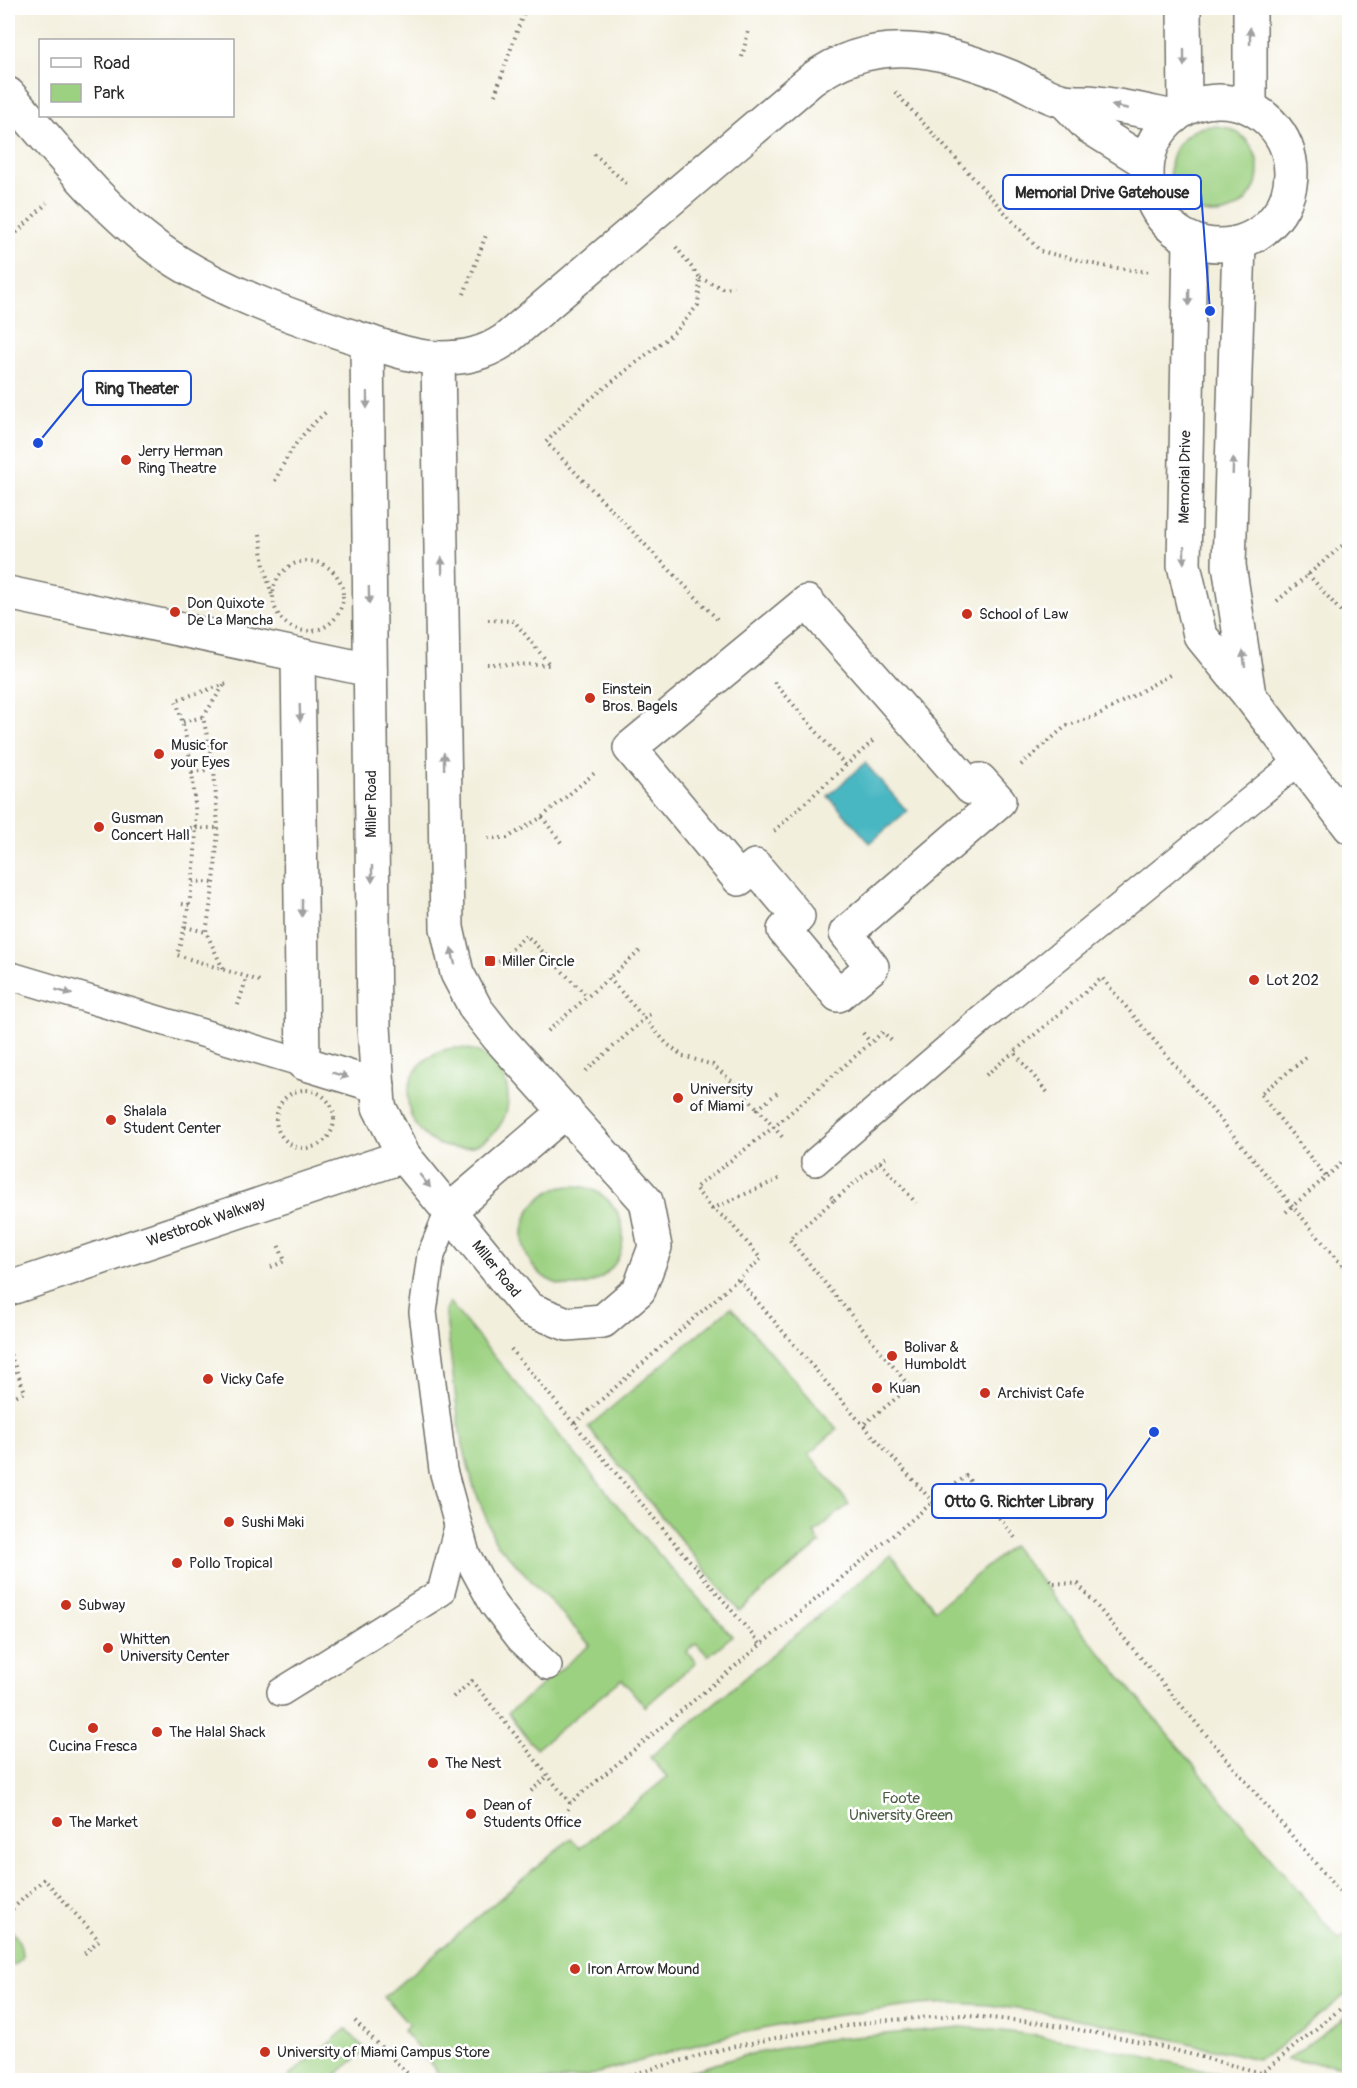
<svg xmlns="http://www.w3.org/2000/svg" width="1357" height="2088" font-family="Pangolin,sans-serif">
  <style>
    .green { fill: #9dd182; stroke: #647e56; stroke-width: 1.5 }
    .water { fill: #49b7c2; stroke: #3a7176; stroke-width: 1.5 }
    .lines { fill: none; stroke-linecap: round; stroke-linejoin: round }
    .service-casing { stroke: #717069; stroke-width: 30 }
    .pedestrian-casing { stroke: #717069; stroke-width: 36 }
    .minor-casing { stroke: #717069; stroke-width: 36 }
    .path { stroke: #717069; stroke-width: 4; stroke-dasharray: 1.5 4.5; stroke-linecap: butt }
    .service { stroke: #fff; stroke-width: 27 }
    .pedestrian { stroke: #fff; stroke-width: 33 }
    .minor { stroke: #fff; stroke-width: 33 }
    .oneway { fill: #a0a0a0 }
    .poi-dot { fill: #c8321e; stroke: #fff; stroke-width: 2 }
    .labels { text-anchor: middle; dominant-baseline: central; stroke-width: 5; stroke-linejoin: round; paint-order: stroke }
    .poi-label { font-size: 15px; fill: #2b2b2b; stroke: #fff; text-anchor: start }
    .street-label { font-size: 15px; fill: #2b2b2b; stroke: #fff }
    .park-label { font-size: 15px; fill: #4d5d45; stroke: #fff }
    .leader { fill: none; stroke: #1d4ed8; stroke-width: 2 }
    .callout-dot { fill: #1d4ed8; stroke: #fff; stroke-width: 2 }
    .callout { fill: #fff; stroke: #1d4ed8; stroke-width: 2 }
    .callout-label { font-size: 16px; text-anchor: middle; font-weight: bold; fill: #2b2b2b }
  </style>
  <rect width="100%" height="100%" fill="#fff"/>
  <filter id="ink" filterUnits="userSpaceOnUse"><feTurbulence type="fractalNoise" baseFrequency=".0167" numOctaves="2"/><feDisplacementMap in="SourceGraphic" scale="12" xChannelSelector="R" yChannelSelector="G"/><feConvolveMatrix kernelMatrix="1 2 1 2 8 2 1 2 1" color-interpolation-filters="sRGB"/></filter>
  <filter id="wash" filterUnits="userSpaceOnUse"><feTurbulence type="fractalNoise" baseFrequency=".008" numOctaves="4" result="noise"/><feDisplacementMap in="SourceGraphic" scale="24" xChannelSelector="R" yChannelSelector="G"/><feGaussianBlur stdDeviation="1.35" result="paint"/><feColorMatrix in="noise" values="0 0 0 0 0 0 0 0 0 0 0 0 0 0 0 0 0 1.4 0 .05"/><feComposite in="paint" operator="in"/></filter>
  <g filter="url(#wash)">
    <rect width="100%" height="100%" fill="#f3efdd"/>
    <g class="green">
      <circle cx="1214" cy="170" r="44"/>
      <circle cx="458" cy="1098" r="50"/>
      <circle cx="573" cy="1236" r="50"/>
      <path d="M 449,1302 L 647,1541 L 732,1636 L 708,1656 L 696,1643 L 687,1652 L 696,1662 L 645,1707 L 622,1679 L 536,1749 L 508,1713 L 590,1645 L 495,1541 L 473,1485 L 460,1433 L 445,1310 Z"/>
      <path d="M 731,1307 L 837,1429 L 809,1454 L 849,1504 L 814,1533 L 820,1543 L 739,1611 L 588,1427 Z"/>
      <path d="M 1012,1546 L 1339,1940 L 1349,1932 L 1349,1992 L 1271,2053 L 1257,2059 L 1111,2025 L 1045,2013 L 989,2005 L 950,2003 L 919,2005 L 825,2017 L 731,2035 L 588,2076 L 562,2080 L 444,2080 L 403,2031 L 409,2025 L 384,1997 L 571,1838 L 580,1848 L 667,1777 L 650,1757 L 891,1555 L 935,1609 Z"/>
      <path d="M 8,1927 C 18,1937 22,1944 22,1958 L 15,1965 L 8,1966 Z"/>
      <path d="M 1349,2014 L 1349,2066 L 1287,2060 Z"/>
      <path d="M 961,2027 C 1049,2034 1133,2052 1218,2074 L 1225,2080 L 661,2080 L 742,2056 L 822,2040 Z"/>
      <path d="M 346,2029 L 366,2050 L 330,2080 L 292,2080 L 288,2077 Z"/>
    </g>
    <path class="water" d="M 865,763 L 907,811 L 870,843 L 828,796 Z"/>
  </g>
  <g filter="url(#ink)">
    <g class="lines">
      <defs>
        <g id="service">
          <path d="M 8,975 L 303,1063"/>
          <path d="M 815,1162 L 982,1019 L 1299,761"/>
          <path d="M 449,1211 L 431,1255 L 423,1312 L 443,1470 L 466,1554 L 493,1604 L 520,1639 L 548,1666"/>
          <path d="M 281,1692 L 441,1592 L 458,1527"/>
        </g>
        <g id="pedestrian">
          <path d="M 8,593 L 370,670"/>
          <path d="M 807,602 L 971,788 L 980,780 L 999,801 L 846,933 L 872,967 L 838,995 L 784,930 L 798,917 L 755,866 L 739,879 L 630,748 Z"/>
          <path d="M 298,655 L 303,1063 L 378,1086"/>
          <path d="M 8,1289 L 404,1156"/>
        </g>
        <g id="minor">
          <path d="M 1184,8 L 1185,108"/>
          <path d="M 8,94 C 55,147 100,206 157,248 C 215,290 292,317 360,339 C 386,347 413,358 440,358 C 465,358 484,354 505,340 L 811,80 C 876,32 941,49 1011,77 C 1027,84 1048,98 1065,101 C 1076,103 1087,101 1097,103 C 1123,106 1149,112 1174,117"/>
          <circle cx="1219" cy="173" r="72"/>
          <path d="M 1064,101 L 1088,126 L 1147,163"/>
          <path d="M 1250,106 L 1250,8"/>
          <path d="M 1190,239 L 1184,565 L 1200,635 L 1249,695 L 1229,565 L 1239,243"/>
          <path d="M 367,341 L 374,1026 L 379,1107 L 404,1156 L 529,1309 L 567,1324 L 603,1321 L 639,1290 L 655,1247 L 646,1201 L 498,1037 L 476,1009 L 457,973 L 447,928 L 438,358"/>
          <path d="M 1249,695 L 1350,827"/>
          <path d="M 449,1211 L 566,1111"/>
        </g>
      </defs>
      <use href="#service" class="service-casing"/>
      <use href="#pedestrian" class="pedestrian-casing"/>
      <use href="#minor" class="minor-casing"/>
      <g class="path">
        <path d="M 742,57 L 748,32"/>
        <path d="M 895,92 L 1040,251 L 1102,266 L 1148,272"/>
        <path d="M 495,95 L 525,8"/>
        <path d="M 594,154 L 627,184"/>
        <path d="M 8,241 L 47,203"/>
        <path d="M 676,247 L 700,278 L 698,305 L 676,331 L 583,405 L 546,442 L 718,620"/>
        <path d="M 700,278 L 722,288 L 734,287"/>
        <path d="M 464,294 L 486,235"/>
        <path d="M 275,481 C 290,449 300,435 326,412"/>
        <path d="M 260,534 L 264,566 L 272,595"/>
        <circle cx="308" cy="596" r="35"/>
        <path d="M 1308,574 L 1350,622"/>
        <path d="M 1277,601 L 1350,539"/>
        <path d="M 488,620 L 514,621 L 550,665"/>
        <path d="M 487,664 L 550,665"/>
        <path d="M 774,682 L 846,766"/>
        <path d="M 226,684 L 176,700 C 202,783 202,872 177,955 L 260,981"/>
        <path d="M 183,722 L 203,717"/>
        <path d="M 1021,765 L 1066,726 L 1099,715 L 1173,673"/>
        <path d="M 192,772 L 214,769"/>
        <path d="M 542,817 L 563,845"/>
        <path d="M 190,828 L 218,828"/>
        <path d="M 774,831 L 875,739"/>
        <path d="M 488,838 L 507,838 L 542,817 L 597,771"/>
        <path d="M 193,881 L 214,883"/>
        <path d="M 182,904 L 189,905"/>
        <path d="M 185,927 L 206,932"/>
        <path d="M 499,962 L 526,935 L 587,996"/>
        <path d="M 223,969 L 206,932 L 214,883 L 218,828 L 214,769 L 203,717 L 224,685"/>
        <path d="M 609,978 L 667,1044 L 683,1056 L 713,1065 L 735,1084 L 758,1109"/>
        <path d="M 238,1005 L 247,977"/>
        <path d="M 548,1031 L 641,950"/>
        <path d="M 863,1033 L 870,1042"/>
        <path d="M 1306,1058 L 1260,1094 L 1326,1177"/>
        <path d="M 586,1071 L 650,1014"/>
        <path d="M 986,1075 L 1014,1052"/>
        <circle cx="305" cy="1119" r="29"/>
        <path d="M 1047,1092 L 1014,1052 L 1102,978 L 1350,1275"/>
        <path d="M 777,1093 L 758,1109 L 784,1139"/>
        <path d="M 880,1162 L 889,1154"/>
        <path d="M 831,1196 L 834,1200 L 789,1239 L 910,1387 L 863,1425"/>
        <path d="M 834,1200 L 880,1162 L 916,1203"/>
        <path d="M 712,1209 L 781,1178"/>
        <path d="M 1286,1212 L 1350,1156"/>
        <path d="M 271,1267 L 285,1261 L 277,1242"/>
        <path d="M 739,1280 L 854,1415 L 933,1502 L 966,1476 L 1016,1539"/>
        <path d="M 8,1349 L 25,1392 L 8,1399"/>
        <path d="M 511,1349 L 761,1645"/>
        <path d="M 575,1423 L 761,1259 L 728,1220 L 712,1209 L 695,1188 L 774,1127 L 883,1032 L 894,1043"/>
        <path d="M 992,1509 L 1009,1496"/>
        <path d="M 1050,1579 L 1053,1583 L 1078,1584 L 1350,1904"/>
        <path d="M 453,1697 L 472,1681 L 570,1803"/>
        <path d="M 531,1791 L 548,1776"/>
        <path d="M 562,1827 L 570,1803 L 933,1502"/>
        <path d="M 8,1913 L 44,1879 L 99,1940 L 84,1954"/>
        <path d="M 355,2021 L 414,2080"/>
        <path d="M 399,2080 L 407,2074"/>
        <path d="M 612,2080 L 727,2048 L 795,2034 L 878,2021 L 958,2015 L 1044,2023 L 1147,2043 L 1262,2073 L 1350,2001"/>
        <path d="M 1253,2080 L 1262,2073 L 1282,2080"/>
        <path d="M 1313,2080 L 1350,2078"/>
      </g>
      <use href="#service" class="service"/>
      <use href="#pedestrian" class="pedestrian"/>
      <use href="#minor" class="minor"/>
    </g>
    <defs><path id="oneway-solid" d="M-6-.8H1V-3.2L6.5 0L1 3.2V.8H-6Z" transform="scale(1.5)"/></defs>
    <g class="oneway">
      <use href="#oneway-solid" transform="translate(1250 36) rotate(-90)"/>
      <use href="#oneway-solid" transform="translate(1184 58) rotate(90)"/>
      <use href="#oneway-solid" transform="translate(1120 107) rotate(-169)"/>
      <use href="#oneway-solid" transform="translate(1189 297) rotate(91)"/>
      <use href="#oneway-solid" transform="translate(367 400) rotate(90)"/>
      <use href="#oneway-solid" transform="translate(1233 466) rotate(-88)"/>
      <use href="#oneway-solid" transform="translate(1184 555) rotate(91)"/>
      <use href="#oneway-solid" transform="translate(442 566) rotate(-91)"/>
      <use href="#oneway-solid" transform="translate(369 595) rotate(89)"/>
      <use href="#oneway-solid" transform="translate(1244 659) rotate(-97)"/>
      <use href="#oneway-solid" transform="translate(300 713) rotate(88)"/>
      <use href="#oneway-solid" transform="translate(444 761) rotate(-91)"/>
      <use href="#oneway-solid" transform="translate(372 874) rotate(90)"/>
      <use href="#oneway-solid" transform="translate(302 908) rotate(90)"/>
      <use href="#oneway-solid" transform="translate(453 956) rotate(-103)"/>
      <use href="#oneway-solid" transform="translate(64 992) rotate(16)"/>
      <use href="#oneway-solid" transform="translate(340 1075) rotate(17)"/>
      <use href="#oneway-solid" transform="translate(425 1181) rotate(51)"/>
    </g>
  </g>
  <g class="poi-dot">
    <circle cx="126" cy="460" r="6"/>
    <circle cx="175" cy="612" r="6"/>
    <circle cx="967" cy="614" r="6"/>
    <circle cx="590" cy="698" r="6"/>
    <circle cx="159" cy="754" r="6"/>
    <circle cx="99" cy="827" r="6"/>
    <rect x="484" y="955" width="12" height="12" rx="3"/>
    <circle cx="1254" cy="980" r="6"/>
    <circle cx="678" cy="1098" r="6"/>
    <circle cx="111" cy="1120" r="6"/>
    <circle cx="892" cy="1356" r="6"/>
    <circle cx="208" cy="1379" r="6"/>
    <circle cx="877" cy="1388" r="6"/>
    <circle cx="985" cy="1393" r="6"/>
    <circle cx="229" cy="1522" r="6"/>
    <circle cx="177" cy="1563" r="6"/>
    <circle cx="66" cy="1605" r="6"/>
    <circle cx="108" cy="1648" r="6"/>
    <circle cx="93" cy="1728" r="6"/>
    <circle cx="157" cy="1732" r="6"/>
    <circle cx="433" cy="1763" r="6"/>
    <circle cx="471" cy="1814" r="6"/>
    <circle cx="57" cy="1822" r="6"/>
    <circle cx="575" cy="1969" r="6"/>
    <circle cx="265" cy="2052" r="6"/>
  </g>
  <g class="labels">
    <g class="poi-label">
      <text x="138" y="451">Jerry Herman<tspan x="138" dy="17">Ring Theatre</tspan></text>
      <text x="187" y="603">Don Quixote<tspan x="187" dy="17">De La Mancha</tspan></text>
      <text x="979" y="614">School of Law</text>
      <text x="602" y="689">Einstein<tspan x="602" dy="17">Bros. Bagels</tspan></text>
      <text x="171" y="745">Music for<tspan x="171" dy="17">your Eyes</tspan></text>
      <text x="111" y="818">Gusman<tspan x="111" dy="17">Concert Hall</tspan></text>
      <text x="502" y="961">Miller Circle</text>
      <text x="1266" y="980">Lot 202</text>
      <text x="690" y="1089">University<tspan x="690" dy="17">of Miami</tspan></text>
      <text x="123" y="1111">Shalala<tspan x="123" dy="17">Student Center</tspan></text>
      <text x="904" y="1347">Bolivar &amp;<tspan x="904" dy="17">Humboldt</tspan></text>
      <text x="220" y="1379">Vicky Cafe</text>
      <text x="889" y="1388">Kuan</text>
      <text x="997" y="1393">Archivist Cafe</text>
      <text x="241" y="1522">Sushi Maki</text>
      <text x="189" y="1563">Pollo Tropical</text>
      <text x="78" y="1605">Subway</text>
      <text x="120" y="1639">Whitten<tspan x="120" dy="17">University Center</tspan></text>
      <text x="169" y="1732">The Halal Shack</text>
      <text x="93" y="1746" text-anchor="middle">Cucina Fresca</text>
      <text x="445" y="1763">The Nest</text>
      <text x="483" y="1805">Dean of<tspan x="483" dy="17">Students Office</tspan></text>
      <text x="69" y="1822">The Market</text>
      <text x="587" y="1969">Iron Arrow Mound</text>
      <text x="277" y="2052">University of Miami Campus Store</text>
    </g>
    <g class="street-label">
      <text transform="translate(1185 477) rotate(-89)">Memorial Drive</text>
      <text transform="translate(371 804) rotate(-90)">Miller Road</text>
      <text transform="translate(206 1222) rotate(-19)">Westbrook Walkway</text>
      <text transform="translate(496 1269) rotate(51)">Miller Road</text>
    </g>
    <g class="park-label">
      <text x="901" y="1798">Foote<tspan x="901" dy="17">University Green</tspan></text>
    </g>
  </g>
  <path class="leader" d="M1210 311L1201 192M38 443L83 388M1154 1432L1106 1501"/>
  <g class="callout-dot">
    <circle cx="1210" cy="311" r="6"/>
    <circle cx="38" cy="443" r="6"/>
    <circle cx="1154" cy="1432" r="6"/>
  </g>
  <g class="callout">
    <rect x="1003" y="175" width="198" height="34" rx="6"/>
    <rect x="83" y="371" width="108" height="34" rx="6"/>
    <rect x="932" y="1484" width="174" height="34" rx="6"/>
  </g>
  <g class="callout-label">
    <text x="1102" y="198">Memorial Drive Gatehouse</text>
    <text x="137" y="394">Ring Theater</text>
    <text x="1019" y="1507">Otto G. Richter Library</text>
  </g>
  <rect width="1357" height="2088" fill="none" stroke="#fff" stroke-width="30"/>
  <rect x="39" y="39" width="195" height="78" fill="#ffffff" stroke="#aaaaaa" stroke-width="1.5"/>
  <rect x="51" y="58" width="30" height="9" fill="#ffffff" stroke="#aaaaaa" stroke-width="1.5"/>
  <text x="93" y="69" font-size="18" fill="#2b2b2b">Road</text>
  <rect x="51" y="84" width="30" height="18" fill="#9dd182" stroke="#aaaaaa" stroke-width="1.5"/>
  <text x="93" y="99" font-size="18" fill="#2b2b2b">Park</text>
</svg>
